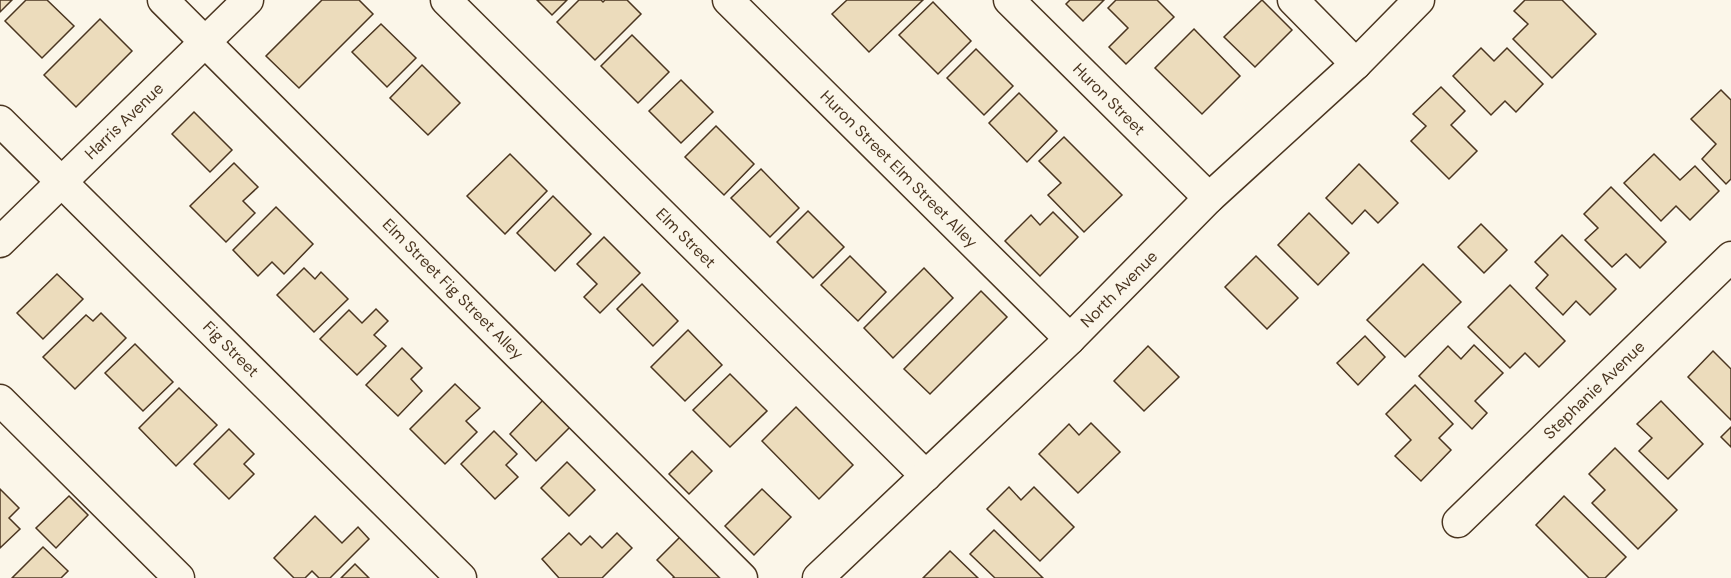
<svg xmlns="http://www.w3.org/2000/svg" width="1731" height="578" font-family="'DM Sans',sans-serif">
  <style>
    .building { fill: #ecdcbc; stroke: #4a3520; stroke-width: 1.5 }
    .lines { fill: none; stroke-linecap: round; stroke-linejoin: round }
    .minor-casing { stroke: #4a3520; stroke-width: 33 }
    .minor { stroke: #fbf6e9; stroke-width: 30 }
    .labels { text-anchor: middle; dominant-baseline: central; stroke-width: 4.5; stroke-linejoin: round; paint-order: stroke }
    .street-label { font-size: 16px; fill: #4a3520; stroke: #fbf6e9 }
  </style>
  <rect width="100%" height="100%" fill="#fbf6e9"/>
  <g class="building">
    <path d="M 0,0 L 12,0 L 0,12 Z"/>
    <path d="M 26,0 L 47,0 L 74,26 L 42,58 L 5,21 Z"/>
    <path d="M 322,0 L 359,0 L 373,14 L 299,88 L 266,56 Z"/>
    <path d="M 537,0 L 567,0 L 552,15 Z"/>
    <path d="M 579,0 L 601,0 L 603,2 L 605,0 L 627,0 L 641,14 L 595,60 L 557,22 Z"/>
    <path d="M 847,0 L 923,0 L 869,52 L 832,14 Z"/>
    <path d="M 1070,0 L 1104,0 L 1083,21 L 1066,4 Z"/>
    <path d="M 1116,0 L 1157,0 L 1174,17 L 1126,64 L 1109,47 L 1128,28 L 1108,8 Z"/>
    <path d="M 1262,0 L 1292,30 L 1255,67 L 1224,37 Z"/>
    <path d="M 1525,0 L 1562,0 L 1596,34 L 1552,78 L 1513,39 L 1528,24 L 1514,11 Z"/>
    <path d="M 933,2 L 971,41 L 938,74 L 899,35 Z"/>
    <path d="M 100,19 L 132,51 L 76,107 L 44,75 Z"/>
    <path d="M 381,24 L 416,58 L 387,87 L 352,52 Z"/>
    <path d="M 1194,29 L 1240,76 L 1202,114 L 1155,68 Z"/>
    <path d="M 632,35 L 669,72 L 638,103 L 601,66 Z"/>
    <path d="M 1481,48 L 1494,61 L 1507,48 L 1543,84 L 1516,112 L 1505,101 L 1491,115 L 1453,76 Z"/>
    <path d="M 976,49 L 1013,86 L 984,115 L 947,78 Z"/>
    <path d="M 422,65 L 460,103 L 428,135 L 390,98 Z"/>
    <path d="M 681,80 L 713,112 L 681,143 L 649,111 Z"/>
    <path d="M 1441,87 L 1465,111 L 1451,125 L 1477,151 L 1449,179 L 1411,141 L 1426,126 L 1413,114 Z"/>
    <path d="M 1721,90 L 1731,100 L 1731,179 L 1726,184 L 1702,159 L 1716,144 L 1691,119 Z"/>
    <path d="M 1019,93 L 1057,131 L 1027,162 L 989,123 Z"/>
    <path d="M 194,112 L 232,150 L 210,172 L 172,134 Z"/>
    <path d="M 716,126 L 754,164 L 724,195 L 685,157 Z"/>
    <path d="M 1064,137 L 1122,195 L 1084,232 L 1048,195 L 1061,183 L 1039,161 Z"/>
    <path d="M 510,154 L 547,191 L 505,234 L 467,196 Z"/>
    <path d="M 1654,154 L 1680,180 L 1695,166 L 1719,191 L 1690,220 L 1676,206 L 1661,221 L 1624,183 Z"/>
    <path d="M 234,163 L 258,187 L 243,201 L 255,213 L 226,242 L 190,206 Z"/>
    <path d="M 1359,164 L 1398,203 L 1378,223 L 1365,210 L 1352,224 L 1326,198 Z"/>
    <path d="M 761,169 L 799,208 L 770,237 L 731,198 Z"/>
    <path d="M 1611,187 L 1666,242 L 1640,268 L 1626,254 L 1612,267 L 1585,240 L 1598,228 L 1584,214 Z"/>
    <path d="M 553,196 L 591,234 L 555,271 L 517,233 Z"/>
    <path d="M 276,207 L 313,244 L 284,274 L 272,262 L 258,276 L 233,250 Z"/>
    <path d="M 808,211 L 844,247 L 813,278 L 777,242 Z"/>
    <path d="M 1053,212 L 1078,237 L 1040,276 L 1005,241 L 1031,215 L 1040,225 Z"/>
    <path d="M 1309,213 L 1349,253 L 1318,285 L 1278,245 Z"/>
    <path d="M 1481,224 L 1507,250 L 1484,273 L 1458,247 Z"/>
    <path d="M 1562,235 L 1616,289 L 1590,315 L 1576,301 L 1563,315 L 1536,288 L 1548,275 L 1535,262 Z"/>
    <path d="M 604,237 L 640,273 L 600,313 L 584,297 L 597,284 L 577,264 Z"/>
    <path d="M 850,256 L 886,292 L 858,321 L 821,285 Z"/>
    <path d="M 1256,256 L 1298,298 L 1267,329 L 1225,287 Z"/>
    <path d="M 1423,264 L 1461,302 L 1405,357 L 1367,320 Z"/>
    <path d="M 304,268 L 315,279 L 321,272 L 348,299 L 314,332 L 277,295 Z"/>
    <path d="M 924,268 L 953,298 L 893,358 L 864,328 Z"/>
    <path d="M 57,274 L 83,299 L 43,339 L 17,313 Z"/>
    <path d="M 642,284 L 678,321 L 653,346 L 617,309 Z"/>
    <path d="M 1510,285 L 1565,341 L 1539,367 L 1525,353 L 1510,368 L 1468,327 Z"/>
    <path d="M 981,291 L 1007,317 L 930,394 L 904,369 Z"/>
    <path d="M 376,309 L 388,321 L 374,335 L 386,346 L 357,375 L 320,339 L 349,310 L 362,323 Z"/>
    <path d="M 101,313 L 126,338 L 75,389 L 43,357 L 86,315 L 93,321 Z"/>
    <path d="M 688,330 L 722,365 L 685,401 L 651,367 Z"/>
    <path d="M 1365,336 L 1385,357 L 1358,385 L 1337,363 Z"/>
    <path d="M 135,344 L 173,382 L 143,411 L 105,373 Z"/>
    <path d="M 1474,345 L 1503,373 L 1475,401 L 1487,413 L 1472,429 L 1419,376 L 1448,346 L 1461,359 Z"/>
    <path d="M 1148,346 L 1179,377 L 1144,411 L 1114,381 Z"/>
    <path d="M 402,348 L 422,368 L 411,379 L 422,391 L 398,416 L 366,385 Z"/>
    <path d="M 1713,351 L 1731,369 L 1731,420 L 1688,377 Z"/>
    <path d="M 730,374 L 767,411 L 730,447 L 693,410 Z"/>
    <path d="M 455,384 L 480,408 L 466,421 L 477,432 L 445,464 L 410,429 Z"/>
    <path d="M 1415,385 L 1453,424 L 1439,438 L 1451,450 L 1421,481 L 1395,456 L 1411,440 L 1386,414 Z"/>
    <path d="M 179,388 L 217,425 L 176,466 L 139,428 Z"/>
    <path d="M 545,398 L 572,425 L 536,461 L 510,434 Z"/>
    <path d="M 1661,401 L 1703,444 L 1668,479 L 1639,451 L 1652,438 L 1637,424 Z"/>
    <path d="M 796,407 L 853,465 L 819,499 L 762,441 Z"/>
    <path d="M 1091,423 L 1120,452 L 1078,493 L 1039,454 L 1069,424 L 1079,435 Z"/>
    <path d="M 1731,427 L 1731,447 L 1721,437 Z"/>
    <path d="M 229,429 L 254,454 L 244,464 L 254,474 L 229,499 L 194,464 Z"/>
    <path d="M 494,431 L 517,454 L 506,465 L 518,477 L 495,499 L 461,464 Z"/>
    <path d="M 1615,448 L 1677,510 L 1638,549 L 1592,503 L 1605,490 L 1589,474 Z"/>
    <path d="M 692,451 L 712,471 L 689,494 L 669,474 Z"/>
    <path d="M 567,462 L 595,490 L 569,516 L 541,488 Z"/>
    <path d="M 1009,487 L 1021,500 L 1034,487 L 1074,527 L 1040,561 L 987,509 Z"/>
    <path d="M 0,489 L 19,508 L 9,518 L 20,529 L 0,548 Z"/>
    <path d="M 762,489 L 791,517 L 754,555 L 725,526 Z"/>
    <path d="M 69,496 L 88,515 L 56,548 L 36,528 Z"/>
    <path d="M 1564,496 L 1626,557 L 1605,578 L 1589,578 L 1536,525 Z"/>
    <path d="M 315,516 L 342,543 L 358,527 L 369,539 L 330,578 L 319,578 L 312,571 L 305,578 L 294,578 L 274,558 Z"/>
    <path d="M 994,530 L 1043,578 L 995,578 L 970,554 Z"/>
    <path d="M 569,533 L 581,545 L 590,536 L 602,548 L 617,533 L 632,548 L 602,578 L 559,578 L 542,559 Z"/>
    <path d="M 684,533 L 729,578 L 673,578 L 674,577 L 657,560 Z"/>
    <path d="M 43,547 L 68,571 L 61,578 L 12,578 Z"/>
    <path d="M 950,551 L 978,578 L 923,578 Z"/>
    <path d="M 355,564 L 369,578 L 341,578 Z"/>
  </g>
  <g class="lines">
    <defs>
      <g id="minor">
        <path d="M 163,0 L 742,578"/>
        <path d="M 446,0 L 926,476"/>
        <path d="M 728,0 L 1070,339"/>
        <path d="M 1009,0 L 1209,198"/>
        <path d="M 1293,0 L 1356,64"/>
        <path d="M 0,121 L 461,578"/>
        <path d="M 0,242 L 248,0"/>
        <path d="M 0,400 L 179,578"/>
        <path d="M 1458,522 L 1731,257"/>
        <path d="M 818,578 L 1070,339 L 1209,198 L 1356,64 L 1419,0"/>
      </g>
    </defs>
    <use href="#minor" class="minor-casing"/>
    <use href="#minor" class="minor"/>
  </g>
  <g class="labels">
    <g class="street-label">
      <text transform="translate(1109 99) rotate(45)">Huron Street</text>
      <text transform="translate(124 121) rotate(-44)">Harris Avenue</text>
      <text transform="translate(899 169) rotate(45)">Huron Street Elm Street Alley</text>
      <text transform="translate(686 238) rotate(45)">Elm Street</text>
      <text transform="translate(453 289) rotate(45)">Elm Street Fig Street Alley</text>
      <text transform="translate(1119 289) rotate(-45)">North Avenue</text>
      <text transform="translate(231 349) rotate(45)">Fig Street</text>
      <text transform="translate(1594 390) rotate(-44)">Stephanie Avenue</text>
    </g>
  </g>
</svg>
